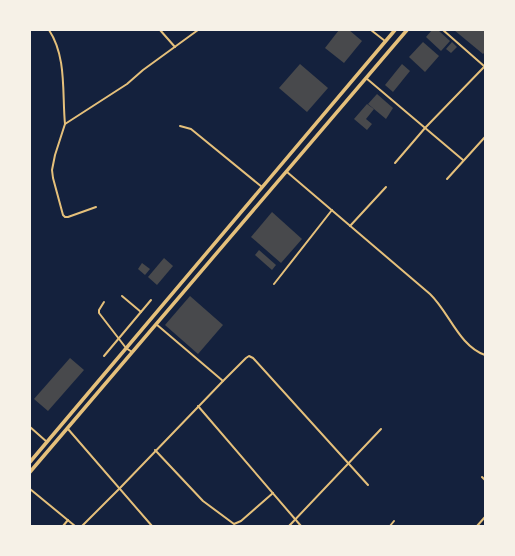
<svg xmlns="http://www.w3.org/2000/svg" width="515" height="556" font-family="Figtree,sans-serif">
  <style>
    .building { fill: #48494c }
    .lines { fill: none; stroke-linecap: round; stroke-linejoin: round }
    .minor { stroke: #e5c07b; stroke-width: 2 }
    .primary { stroke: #e5c07b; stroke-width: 3.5 }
  </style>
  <rect width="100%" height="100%" fill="#14213d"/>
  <g class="building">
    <path d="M 339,30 L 349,30 L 362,41 L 344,63 L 325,48 Z"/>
    <path d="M 432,30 L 438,30 L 450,41 L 441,51 L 426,37 Z"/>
    <path d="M 454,30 L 485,30 L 485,52 L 483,54 Z"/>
    <path d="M 423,42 L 439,56 L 425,72 L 409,57 Z"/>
    <path d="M 452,42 L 457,47 L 451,53 L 446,49 Z"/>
    <path d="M 300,64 L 328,88 L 307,112 L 279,88 Z"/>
    <path d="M 402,64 L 410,71 L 393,92 L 385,85 Z"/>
    <path d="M 377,94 L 393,108 L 386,119 L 368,104 Z"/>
    <path d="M 367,104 L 374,109 L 366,119 L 372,124 L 367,130 L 354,119 Z"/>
    <path d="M 272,212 L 302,239 L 281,263 L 251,237 Z"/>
    <path d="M 259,250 L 276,265 L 272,270 L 255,255 Z"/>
    <path d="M 164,258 L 173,266 L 157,285 L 148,277 Z"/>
    <path d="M 142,263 L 150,269 L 145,275 L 138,269 Z"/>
    <path d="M 190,296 L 223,325 L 198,354 L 165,325 Z"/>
    <path d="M 70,358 L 84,370 L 48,411 L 34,399 Z"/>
  </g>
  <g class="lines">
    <g class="minor">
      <path d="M 49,30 C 67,57 62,94 65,124"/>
      <path d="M 160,30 L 175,47"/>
      <path d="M 371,30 L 385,41"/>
      <path d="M 443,30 L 484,66"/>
      <path d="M 366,78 L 463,160"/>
      <path d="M 180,126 L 191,129 L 262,187"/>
      <path d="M 395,163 L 425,128 L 485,66"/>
      <path d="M 287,172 L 430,294 C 449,312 459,346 485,355"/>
      <path d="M 447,179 L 485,137"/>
      <path d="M 96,207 L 68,217 L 65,217 L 63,215 L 53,178 L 52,170 L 55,155 L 65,124 L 127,84 L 143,70 L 198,30"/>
      <path d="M 350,226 L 386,187"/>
      <path d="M 274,284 L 332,210"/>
      <path d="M 122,296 L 141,312"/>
      <path d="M 104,302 L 99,310 L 99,313 L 126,348 L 132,352"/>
      <path d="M 156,324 L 223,381 L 246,358 L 249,356 L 253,358 L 368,485"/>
      <path d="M 104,356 L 151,300"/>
      <path d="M 198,406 L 301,526"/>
      <path d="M 30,427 L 47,442"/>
      <path d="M 68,429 L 152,526"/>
      <path d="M 155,450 L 203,501 L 234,524 L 241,521 L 273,493"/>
      <path d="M 482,477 L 485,480"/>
      <path d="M 30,489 L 75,526"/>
      <path d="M 63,526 L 68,520"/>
      <path d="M 82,526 L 120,488 L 223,381"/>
      <path d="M 289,526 L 381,429"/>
      <path d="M 390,526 L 394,521"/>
      <path d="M 477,526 L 485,517"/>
    </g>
    <g class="primary">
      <path d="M 30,462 L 395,30"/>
      <path d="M 30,472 L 407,30"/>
    </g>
  </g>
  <rect width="515" height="556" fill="none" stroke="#f6f1e7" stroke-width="62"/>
</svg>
